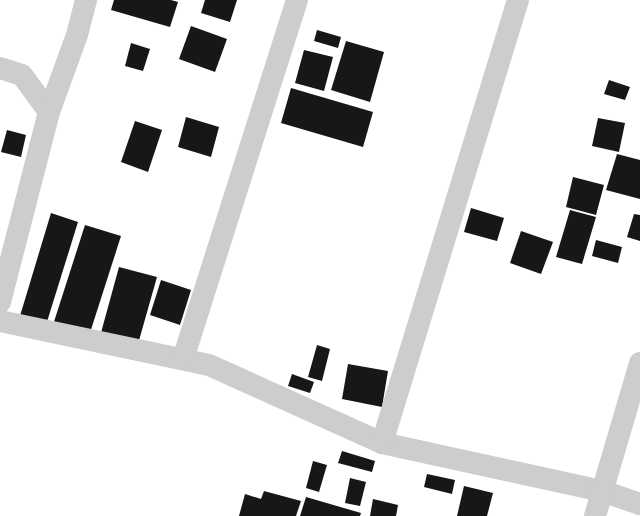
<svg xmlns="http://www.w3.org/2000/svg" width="640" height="516" font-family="'Golos Text',sans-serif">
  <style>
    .building { fill: #171717 }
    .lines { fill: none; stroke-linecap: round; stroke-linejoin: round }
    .minor { stroke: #cdcdcd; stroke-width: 22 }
  </style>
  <rect width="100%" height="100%" fill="#fff"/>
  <g class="building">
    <path d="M 114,0 L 171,0 L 178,2 L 170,27 L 111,10 Z"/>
    <path d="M 205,0 L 237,0 L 230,22 L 201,13 Z"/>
    <path d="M 191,26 L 227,39 L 215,72 L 179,59 Z"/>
    <path d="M 317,30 L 341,37 L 338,48 L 314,41 Z"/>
    <path d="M 346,41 L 384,52 L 370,102 L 331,90 Z"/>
    <path d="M 131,43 L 150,49 L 143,71 L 125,66 Z"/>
    <path d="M 304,50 L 333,57 L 324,91 L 295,83 Z"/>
    <path d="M 609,80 L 630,87 L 625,100 L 604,94 Z"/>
    <path d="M 291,88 L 373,112 L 363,147 L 281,123 Z"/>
    <path d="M 186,117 L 219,127 L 211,157 L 178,147 Z"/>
    <path d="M 598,118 L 625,123 L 619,152 L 592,146 Z"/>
    <path d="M 135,121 L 162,130 L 148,172 L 121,162 Z"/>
    <path d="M 7,130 L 26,135 L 21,157 L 1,152 Z"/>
    <path d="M 617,154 L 640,160 L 640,199 L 606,190 Z"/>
    <path d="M 573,177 L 604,185 L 596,215 L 566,207 Z"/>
    <path d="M 471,208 L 504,218 L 497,241 L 464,232 Z"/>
    <path d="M 570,210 L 596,217 L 582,264 L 556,257 Z"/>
    <path d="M 51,213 L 78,222 L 46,325 L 20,316 Z"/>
    <path d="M 634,214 L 640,215 L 640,241 L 627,237 Z"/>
    <path d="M 85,225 L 121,236 L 88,339 L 52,328 Z"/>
    <path d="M 521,231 L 553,242 L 541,274 L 510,263 Z"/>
    <path d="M 596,240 L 622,247 L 618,263 L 592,256 Z"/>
    <path d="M 119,267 L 157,277 L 136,351 L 99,340 Z"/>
    <path d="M 161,280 L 191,290 L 180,325 L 150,315 Z"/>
    <path d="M 317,345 L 330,349 L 322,381 L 308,377 Z"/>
    <path d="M 348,364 L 388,371 L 382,407 L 342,399 Z"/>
    <path d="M 292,374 L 314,382 L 310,393 L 288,386 Z"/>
    <path d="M 342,451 L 375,461 L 372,472 L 338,463 Z"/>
    <path d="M 313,461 L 327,465 L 319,492 L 306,488 Z"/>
    <path d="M 427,474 L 455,480 L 452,494 L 424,487 Z"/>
    <path d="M 350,478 L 366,482 L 360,506 L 345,503 Z"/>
    <path d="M 464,486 L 493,493 L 487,516 L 457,516 Z"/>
    <path d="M 264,491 L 301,501 L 296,516 L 239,516 L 245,494 L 261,499 Z"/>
    <path d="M 306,497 L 361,513 L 360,516 L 300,516 Z"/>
    <path d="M 373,499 L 398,505 L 396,516 L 370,516 Z"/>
  </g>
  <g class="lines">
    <g class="minor">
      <path d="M 0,68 L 22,75 L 49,112"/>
      <path d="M 0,302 L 49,112 L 77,35 L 86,0"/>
      <path d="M 0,321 L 209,365 L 382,443 L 602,491 L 640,504"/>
      <path d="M 183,359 L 297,0"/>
      <path d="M 382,443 L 518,0"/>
      <path d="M 595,516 L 640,363"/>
    </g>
  </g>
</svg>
